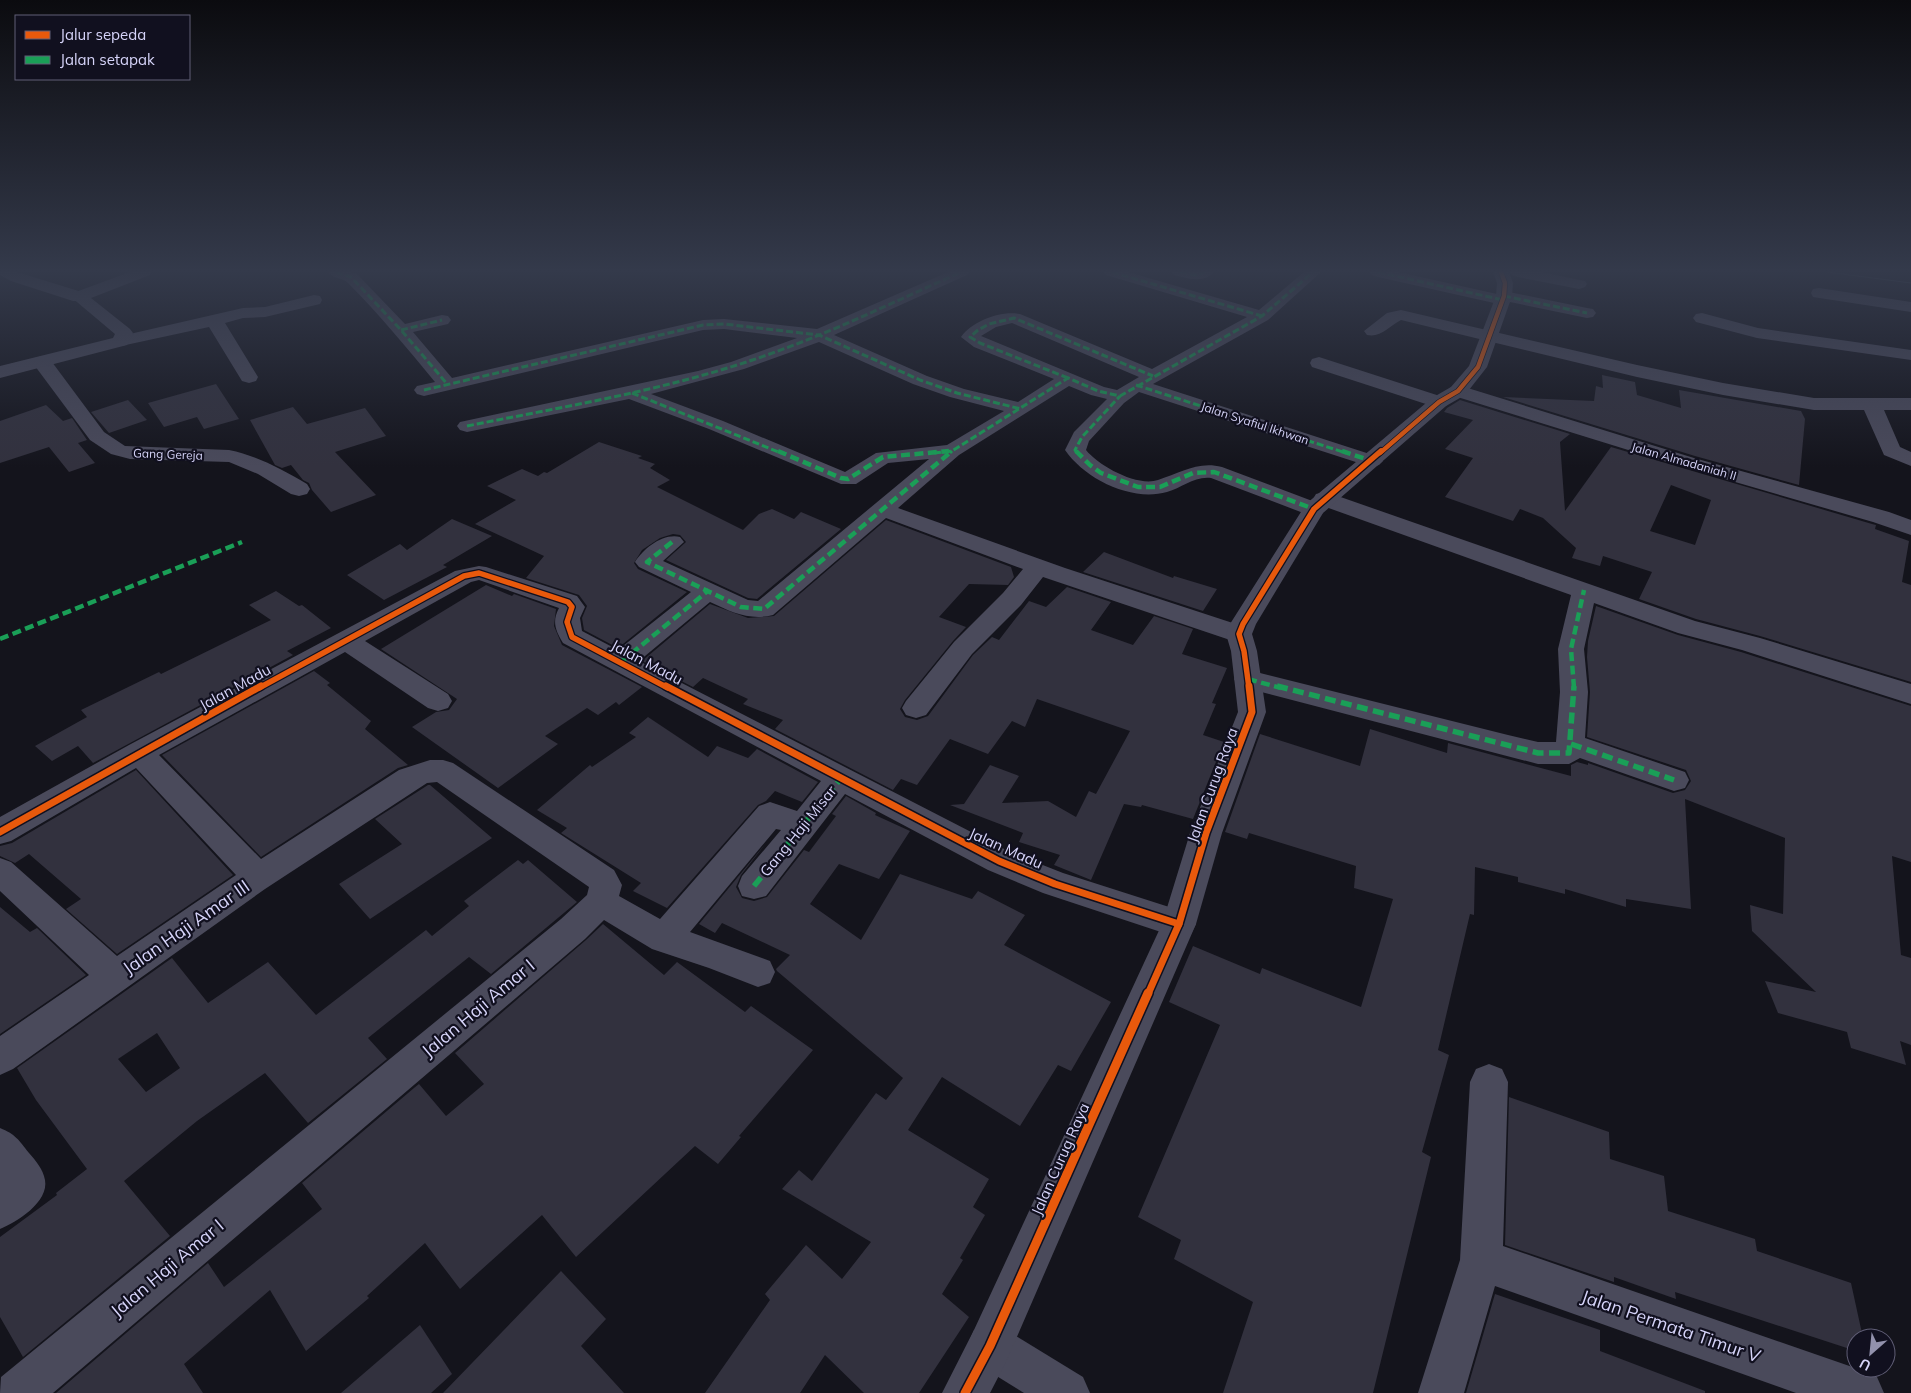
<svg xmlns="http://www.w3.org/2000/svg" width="1911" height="1393" font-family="Mulish,sans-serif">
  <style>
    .building { fill: #32313e; fill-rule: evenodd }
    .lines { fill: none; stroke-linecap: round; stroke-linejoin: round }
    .minor { fill: #4a4a5b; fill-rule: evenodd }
    .tertiary { fill: #4a4a5b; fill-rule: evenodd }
    .tram { stroke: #445662; stroke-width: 1 }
    .quiet-far2 { stroke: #1a9f57; stroke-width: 3; stroke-dasharray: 7 3; stroke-linecap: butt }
    .quiet-far1 { stroke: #1a9f57; stroke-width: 4.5; stroke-dasharray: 9 4.5; stroke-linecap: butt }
    .quiet { stroke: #1a9f57; stroke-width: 5.5; stroke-dasharray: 11 5.5; stroke-linecap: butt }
    .cycleway-far3-casing { stroke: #11101f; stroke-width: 6 }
    .cycleway-far2-casing { stroke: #11101f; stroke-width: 8 }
    .cycleway-far1-casing { stroke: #11101f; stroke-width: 10 }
    .cycleway-casing { stroke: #11101f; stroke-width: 12 }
    .cycleway-far3 { stroke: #e8590c; stroke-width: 4.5 }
    .cycleway-far2 { stroke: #e8590c; stroke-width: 5.5 }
    .cycleway-far1 { stroke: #e8590c; stroke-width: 7 }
    .cycleway { stroke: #e8590c; stroke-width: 9 }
    .labels { text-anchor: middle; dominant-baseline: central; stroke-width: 4.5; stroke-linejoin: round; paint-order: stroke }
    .far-street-label { font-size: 12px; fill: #d6d4f9; stroke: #11101f }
    .street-label { font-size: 15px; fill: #d6d4f9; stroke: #11101f }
    .near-street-label { font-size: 18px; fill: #d6d4f9; stroke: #11101f }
  </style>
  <rect width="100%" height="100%" fill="#14141c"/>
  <g class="building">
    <path d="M 1602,375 L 1635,382 L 1637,395 L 1681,408 L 1679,390 L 1801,411 L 1805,419 L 1799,485 L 1695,456 L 1503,397 L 1594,401 L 1596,386 L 1603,388 Z"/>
    <path d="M 216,384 L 239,419 L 204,429 L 197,417 L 164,427 L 148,403 Z"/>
    <path d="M 128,400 L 147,420 L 109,433 L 91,412 Z"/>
    <path d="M 1460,400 L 1570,434 L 1560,442 L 1565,511 L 1611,447 L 1872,524 L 1876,525 L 1875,529 L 1909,541 L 1902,582 L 1911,585 L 1911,682 L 1760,636 L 1696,619 L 1639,599 L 1652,572 L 1603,556 L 1600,566 L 1572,558 L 1576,548 L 1543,518 L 1520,509 L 1513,521 L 1445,497 L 1473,458 L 1445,449 L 1473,420 L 1444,412 L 1447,408 ZM 1671,485 L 1711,500 L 1695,545 L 1650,531 Z"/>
    <path d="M 46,405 L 63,421 L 72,418 L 87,440 L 78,443 L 95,463 L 69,472 L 49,447 L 0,463 L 0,421 Z"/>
    <path d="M 293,407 L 307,424 L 365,408 L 386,436 L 335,452 L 376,495 L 331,512 L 312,490 L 309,483 L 303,480 L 291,465 L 282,468 L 275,465 L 250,420 Z"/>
    <path d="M 599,442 L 642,456 L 638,458 L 655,464 L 650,468 L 670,480 L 657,487 L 743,530 L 759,514 L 772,509 L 794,519 L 801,512 L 841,529 L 757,599 L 748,598 L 666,560 L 686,542 L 680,535 L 673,534 L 660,538 L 642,550 L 634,563 L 638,569 L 687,592 L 618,648 L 584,630 L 582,618 L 587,606 L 579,595 L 526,578 L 544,556 L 475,524 L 516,500 L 487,486 L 522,469 L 538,476 L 544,472 L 547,473 Z"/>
    <path d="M 452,519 L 492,536 L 443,565 L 447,567 L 384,600 L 347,575 L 400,544 L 407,550 Z"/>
    <path d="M 886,520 L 1011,567 L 1014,577 L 1008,585 L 969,584 L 939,617 L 966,627 L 953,641 L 905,700 L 900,709 L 905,717 L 917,720 L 928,716 L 973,655 L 992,637 L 999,640 L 1029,601 L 1046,607 L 1067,587 L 1111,602 L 1091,630 L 1133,645 L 1154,616 L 1193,629 L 1182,654 L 1227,668 L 1212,703 L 1216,704 L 1203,735 L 1224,742 L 1193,819 L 1142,805 L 1141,807 L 1124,804 L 1091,880 L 1054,865 L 1060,855 L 1019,842 L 1023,833 L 950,805 L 964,804 L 990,765 L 1019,776 L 1002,803 L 1048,801 L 1076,817 L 1089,791 L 1096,794 L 1130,731 L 1037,699 L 1025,727 L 1012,721 L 988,754 L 950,739 L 917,785 L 901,779 L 893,790 L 775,729 L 783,720 L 743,704 L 748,699 L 703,678 L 693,687 L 642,661 L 710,604 L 748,618 L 774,616 Z"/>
    <path d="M 1104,552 L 1173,578 L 1174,576 L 1217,589 L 1203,611 L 1083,572 Z"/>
    <path d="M 486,585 L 512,596 L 514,594 L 556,609 L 554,626 L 562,645 L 642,687 L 619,705 L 616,702 L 598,715 L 587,708 L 545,736 L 558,744 L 498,788 L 412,727 L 436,712 L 449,710 L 457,699 L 381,649 Z"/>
    <path d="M 276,591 L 299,606 L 302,605 L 331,628 L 287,651 L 293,655 L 93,763 L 78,746 L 52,761 L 35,746 L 87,717 L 81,710 L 159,672 L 161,674 L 271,620 L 249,605 Z"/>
    <path d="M 1596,606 L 1678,635 L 1741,652 L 1911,706 L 1911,862 L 1892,856 L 1901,955 L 1911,958 L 1911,1045 L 1900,1041 L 1906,1065 L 1851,1048 L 1847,1032 L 1778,1013 L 1765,981 L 1816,992 L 1752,931 L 1750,905 L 1783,914 L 1785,838 L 1685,799 L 1691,909 L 1626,899 L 1626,907 L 1565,889 L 1565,894 L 1518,882 L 1518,877 L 1475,867 L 1474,915 L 1470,914 L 1438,1050 L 1449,1055 L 1422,1152 L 1431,1157 L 1373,1393 L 1223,1393 L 1253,1302 L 1174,1259 L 1181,1240 L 1138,1217 L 1220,1025 L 1169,1002 L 1193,946 L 1260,974 L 1262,968 L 1361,1007 L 1393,899 L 1354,888 L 1356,866 L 1249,833 L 1247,839 L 1225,832 L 1260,734 L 1360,766 L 1370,729 L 1447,753 L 1448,743 L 1571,776 L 1571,765 L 1577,762 L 1588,765 L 1588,763 L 1673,793 L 1685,790 L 1691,781 L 1686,770 L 1587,737 L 1590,692 L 1587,657 L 1588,641 Z"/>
    <path d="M 314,671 L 330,683 L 327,685 L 371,721 L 365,729 L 408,765 L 398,768 L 261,857 L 162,755 Z"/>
    <path d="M 648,717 L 708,757 L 717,746 L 748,758 L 757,749 L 818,782 L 802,802 L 775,791 L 766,801 L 758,805 L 667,908 L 633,891 L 641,883 L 561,833 L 567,828 L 537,810 L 590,765 L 592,767 L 636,737 L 629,733 Z"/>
    <path d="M 136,770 L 233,875 L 117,954 L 66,909 L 81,899 L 29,854 L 15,863 L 0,856 L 0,846 L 12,843 Z"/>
    <path d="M 428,785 L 430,785 L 492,838 L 370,919 L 339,884 L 402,844 L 375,819 Z"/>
    <path d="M 846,796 L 876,813 L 875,815 L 910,831 L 879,879 L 839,864 L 810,904 L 861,940 L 900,874 L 972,899 L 978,891 L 1025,915 L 1004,945 L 1111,1002 L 1071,1071 L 1058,1065 L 1020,1126 L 942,1077 L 908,1130 L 989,1179 L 973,1207 L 985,1215 L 960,1258 L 963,1260 L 942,1294 L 969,1317 L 919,1393 L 864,1393 L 825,1355 L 800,1393 L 705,1393 L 770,1300 L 765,1294 L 806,1245 L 842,1279 L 871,1242 L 782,1189 L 799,1170 L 812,1181 L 876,1093 L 886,1100 L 903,1078 L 777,971 L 776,969 L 790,955 L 722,923 L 715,933 L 699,924 L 767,842 L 741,875 L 736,887 L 742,898 L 754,901 L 767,897 L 804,850 L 809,852 L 836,816 L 832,814 Z"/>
    <path d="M 518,860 L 523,864 L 528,860 L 577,902 L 491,974 L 469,957 L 368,1038 L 387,1059 L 308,1123 L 265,1073 L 197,1121 L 124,1181 L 170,1236 L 23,1357 L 0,1317 L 0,1237 L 57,1195 L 56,1193 L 87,1169 L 36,1100 L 17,1068 L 172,958 L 208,1003 L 268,962 L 316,1015 L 426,930 L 432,936 L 469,906 L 464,901 ZM 157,1033 L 180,1068 L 146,1092 L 118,1059 Z"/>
    <path d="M 0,907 L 30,932 L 37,928 L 86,975 L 0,1034 Z"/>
    <path d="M 603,924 L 664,975 L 677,962 L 745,1012 L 751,1006 L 813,1050 L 739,1136 L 741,1137 L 718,1164 L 695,1146 L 576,1257 L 542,1215 L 460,1289 L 425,1243 L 367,1296 L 369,1298 L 306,1351 L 270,1290 L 184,1364 L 203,1393 L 56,1393 L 208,1263 L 224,1287 L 322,1209 L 302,1183 L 414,1088 L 419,1084 L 446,1116 L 484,1084 L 455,1053 L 586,940 Z"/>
    <path d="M 1509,1097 L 1609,1132 L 1610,1159 L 1664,1176 L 1668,1211 L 1755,1239 L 1757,1251 L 1851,1283 L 1863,1338 L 1856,1338 L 1856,1351 L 1675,1292 L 1676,1299 L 1614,1277 L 1614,1282 L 1505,1245 Z"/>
    <path d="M 561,1271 L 606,1319 L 581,1346 L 624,1393 L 443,1393 Z"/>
    <path d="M 1495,1294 L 1600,1330 L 1600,1351 L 1705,1391 L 1705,1393 L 1466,1393 Z"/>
    <path d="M 420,1325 L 452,1374 L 431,1393 L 341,1393 Z"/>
  </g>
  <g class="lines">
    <g class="minor">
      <path d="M 0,272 L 17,272 L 85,293 L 87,297 L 85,301 L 73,301 L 11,281 L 0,275 Z"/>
      <path d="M 328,272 L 351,272 L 357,274 L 405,324 L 442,315 L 448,316 L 451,320 L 448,324 L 413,332 L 452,378 L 703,320 L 724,319 L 817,329 L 948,272 L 969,272 L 967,275 L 834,335 L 927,376 L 964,389 L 1018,402 L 1054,379 L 974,347 L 961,337 C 972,321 1001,310 1020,314 L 1152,369 L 1247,317 L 1106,275 L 1104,272 L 1128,272 L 1259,310 L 1304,272 L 1321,272 L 1268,320 L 1153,384 L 1379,457 L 1383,461 L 1379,465 L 1372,467 L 1365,465 L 1139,392 L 1124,403 L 1089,441 L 1086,450 C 1099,466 1137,487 1158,480 C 1181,473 1197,461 1222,467 L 1315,502 L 1313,499 L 1316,494 L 1324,492 L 1332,494 L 1695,621 L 1760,638 L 1911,684 L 1911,704 L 1742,650 L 1678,633 L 1594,603 L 1584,649 L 1588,692 L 1585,738 L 1685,772 L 1689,780 L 1685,788 L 1674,791 L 1580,758 L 1569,764 L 1538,764 L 1238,686 L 1234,679 L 1238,672 L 1248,670 L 1508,735 L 1538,742 L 1556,742 L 1560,692 L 1558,649 L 1571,595 L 1323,506 L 1325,509 L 1322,514 L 1314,516 L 1306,514 L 1211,478 C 1194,476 1182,488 1167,492 C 1131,502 1085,479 1065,450 L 1074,432 L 1107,399 L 1091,395 L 1069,386 L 959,455 L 898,508 L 1065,568 L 1248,628 L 1252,634 L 1248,640 L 1239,642 L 1230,640 L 1043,577 L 1021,605 L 972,654 L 926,715 L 916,718 L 906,715 L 902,708 L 906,701 L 954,642 L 1003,593 L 1023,569 L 886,518 L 773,615 C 750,621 731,612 710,602 L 639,661 L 1010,852 L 1063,873 L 1191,914 L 1196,924 L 1191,934 L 1179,938 L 1043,893 L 988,870 L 845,794 L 766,896 L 754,899 L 742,896 L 738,886 L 742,876 L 781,830 L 776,829 L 690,932 L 770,961 L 775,972 L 770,983 L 758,987 L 709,968 L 652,949 L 604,920 L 585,939 L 53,1393 L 0,1393 L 1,1377 L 561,919 L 587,895 L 589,887 L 437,782 L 427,783 L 265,889 L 13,1069 L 0,1075 L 0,1036 L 89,975 L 0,891 L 0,858 L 11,862 L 117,956 L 236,875 L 136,768 L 11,841 L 0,844 L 0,817 L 129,745 L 455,571 L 479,566 L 486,567 L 577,596 L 585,607 L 580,618 L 582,631 L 618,650 L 691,592 L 639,567 L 635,562 C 644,548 663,533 680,537 L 684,542 L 663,561 L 748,600 L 758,601 L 929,459 L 888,463 L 856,484 L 841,484 L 709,429 L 629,399 L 467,432 L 460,430 L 457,426 L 460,422 L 698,371 L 731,362 L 797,338 L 724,329 L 703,330 L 424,396 L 417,394 L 414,390 L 417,386 L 435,382 C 407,348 379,314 348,283 C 342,277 333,279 328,272 ZM 1012,323 L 1139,377 L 1117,390 L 1104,387 L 981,336 L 996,327 ZM 819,342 L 913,384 L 950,397 L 1004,411 L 947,445 L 876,453 L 845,472 L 723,421 L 651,394 L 744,369 ZM 479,580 L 559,608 C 552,621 555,630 563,643 L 821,781 L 797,811 L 770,802 L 759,806 L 660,919 L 619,896 L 622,885 L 614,870 L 453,763 L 443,760 L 430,760 L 399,770 L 261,859 L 159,755 L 345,652 L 428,708 L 438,711 L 448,708 L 452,701 L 448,694 L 365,641 L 471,582 Z"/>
      <path d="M 1172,272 L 1213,272 C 1205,284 1186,278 1174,275 Z"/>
      <path d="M 1370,272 L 1398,272 L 1497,294 L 1504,291 L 1587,308 L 1593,309 L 1596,313 L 1593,317 L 1587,318 L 1510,302 L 1503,305 L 1378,277 L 1372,275 Z"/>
      <path d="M 1510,272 L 1541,272 L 1585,281 L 1587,284 L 1585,287 L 1579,289 L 1518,277 L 1512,275 Z"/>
      <path d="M 1819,288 L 1911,302 L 1911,312 L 1813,297 L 1811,293 L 1813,289 Z"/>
      <path d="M 314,295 L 320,296 L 322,300 L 320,304 L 265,317 L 243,318 L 225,323 L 258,377 L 256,381 L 249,383 L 242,381 L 209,327 L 121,346 L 115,345 L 112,341 L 115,337 L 121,336 L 243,308 L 265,307 Z"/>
      <path d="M 1401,310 L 1637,365 L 1723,383 L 1814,398 L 1911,398 L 1911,410 L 1884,410 L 1900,447 L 1911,452 L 1911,466 L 1884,455 L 1864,410 L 1814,410 L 1723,395 L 1637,377 L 1401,320 C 1389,326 1381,338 1367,335 L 1364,331 L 1387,313 Z"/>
      <path d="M 1702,313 L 1758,328 L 1911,350 L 1911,360 L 1757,338 L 1696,322 L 1693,318 L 1696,314 Z"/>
      <path d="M 42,356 L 49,358 L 104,432 L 125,446 L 229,450 C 258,456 281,469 307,484 L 310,489 L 307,494 L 299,496 L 291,494 L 258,474 L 229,462 L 130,459 L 111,454 L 90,440 L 35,366 L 33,362 L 35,358 Z"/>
      <path d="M 1319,357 L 1446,398 L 1449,402 L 1446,406 L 1439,408 L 1432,406 L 1312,367 L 1310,363 L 1312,359 Z"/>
      <path d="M 1458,385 L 1694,458 L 1889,512 L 1911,520 L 1911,535 L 1873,522 L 1680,466 L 1451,395 L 1448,391 L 1451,387 Z"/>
      <path d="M 1489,1064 L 1502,1069 L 1508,1082 L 1503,1246 L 1861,1370 L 1877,1377 L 1884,1393 L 1796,1393 L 1495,1286 L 1464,1393 L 1418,1393 L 1460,1260 L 1470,1082 L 1476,1069 Z"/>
      <path d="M 0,1128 C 15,1134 19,1140 29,1153 C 36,1161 43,1169 45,1180 C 49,1202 17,1222 0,1229 Z"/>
      <path d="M 990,1323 L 1006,1330 L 1083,1377 L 1090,1393 L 1024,1393 L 974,1362 L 967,1346 L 974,1330 Z"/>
    </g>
    <g class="tertiary">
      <path d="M 130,272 L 152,272 L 150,275 L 91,298 L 130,329 L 133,333 L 127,345 L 0,378 L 0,366 L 113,338 L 115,334 L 71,297 L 73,293 Z"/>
      <path d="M 1493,272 L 1509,272 L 1513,283 L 1512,296 L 1487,367 L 1465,395 L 1446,406 L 1323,513 L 1256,624 L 1252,634 L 1257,651 L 1266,712 L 1222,833 L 1196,924 L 1006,1362 L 990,1393 L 942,1393 L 974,1330 L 1162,924 L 1190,833 L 1238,712 L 1231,651 L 1226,634 L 1230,624 L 1306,504 L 1432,398 L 1451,387 L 1469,366 L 1496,296 L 1497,283 Z"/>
    </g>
    <path class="tram" d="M 1827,272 L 1911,283"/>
    <g class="quiet-far2">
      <path d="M 336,272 L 351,277 L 401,330 L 448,385"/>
      <path d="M 1112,272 L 1262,316"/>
      <path d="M 1180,272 L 1196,275 L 1205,272"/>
      <path d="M 1378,272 L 1503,300"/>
      <path d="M 1504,296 L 1587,313"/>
      <path d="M 401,330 L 442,320"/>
      <path d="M 1068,378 L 980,343 L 970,337 L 978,330 L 989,324 L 1014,318 L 1153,376"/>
      <path d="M 1136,385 L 1346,453"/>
      <path d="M 424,390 L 703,325 L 724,324 L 819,335 L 920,380 L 957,393 L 1021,409"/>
      <path d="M 632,393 L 781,453"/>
      <path d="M 467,426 C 557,408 649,393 737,365 C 814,341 887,305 961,272"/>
      <path d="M 934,453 L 952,451 L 1068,378 L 1098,391 L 1120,396 L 1262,316 L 1313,272"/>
      <path d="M 950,453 L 952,451"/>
      <path d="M 1077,453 L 1075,450 L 1082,437 L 1120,396"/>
    </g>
    <g class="quiet-far1">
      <path d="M 778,451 L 841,478 L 848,479 L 883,457 L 949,451"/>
      <path d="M 1076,451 L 1090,465 L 1101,473 L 1138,487 L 1160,487 L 1193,473 L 1214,472 L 1314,509"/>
      <path d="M 1342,451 L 1372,461"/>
      <path d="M 672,542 L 647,562 L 741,607 L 764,609 L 952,451"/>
      <path d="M 0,639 L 242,542"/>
      <path d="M 621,662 L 709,590"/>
      <path d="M 1248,679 L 1281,688"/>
      <path d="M 1574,688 L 1571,649 L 1584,590"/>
    </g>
    <g class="quiet">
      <path d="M 1277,686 L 1538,753 L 1569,753 L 1574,686"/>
      <path d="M 1571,744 L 1674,780"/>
      <path d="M 754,886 L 842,777"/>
    </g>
    <defs>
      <path id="cycleway-far3" d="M 1380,453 L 1439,402 L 1458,391 L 1478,367 L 1504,296 L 1505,283 L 1501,272"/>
      <g id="cycleway-far2">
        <path d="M 259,688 L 464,576 L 479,573 L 568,602 L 572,607 L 567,622 L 572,637 L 668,688"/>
        <path d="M 1249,688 L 1244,651 L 1239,634 L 1243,624 L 1314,509 L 1381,451"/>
      </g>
      <g id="cycleway-far1">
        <path d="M 666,686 L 999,861 L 1055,884 L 1179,924"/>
        <path d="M 0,832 L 261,686"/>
        <path d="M 1148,994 L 1179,924 L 1206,833 L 1252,712 L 1249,686"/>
      </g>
      <path id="cycleway" d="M 965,1393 L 990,1346 L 1148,993"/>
    </defs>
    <use href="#cycleway-far3" class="cycleway-far3-casing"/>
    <use href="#cycleway-far2" class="cycleway-far2-casing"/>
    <use href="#cycleway-far1" class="cycleway-far1-casing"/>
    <use href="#cycleway" class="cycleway-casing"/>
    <use href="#cycleway-far3" class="cycleway-far3"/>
    <use href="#cycleway-far2" class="cycleway-far2"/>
    <use href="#cycleway-far1" class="cycleway-far1"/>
    <use href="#cycleway" class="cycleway"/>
  </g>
  <linearGradient id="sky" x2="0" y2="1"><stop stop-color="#0b0b0f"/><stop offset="0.58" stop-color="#343a4b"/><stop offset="1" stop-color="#343a4b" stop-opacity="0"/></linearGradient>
  <rect width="1911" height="467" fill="url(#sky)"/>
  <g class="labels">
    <g class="far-street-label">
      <text transform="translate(1255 423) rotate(18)">Jalan Syafiul Ikhwan</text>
      <text transform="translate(168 454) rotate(2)">Gang Gereja</text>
      <text transform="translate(1684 461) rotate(16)">Jalan Almadaniah II</text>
    </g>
    <g class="street-label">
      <text transform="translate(647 662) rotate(28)">Jalan Madu</text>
      <text transform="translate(235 687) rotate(-29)">Jalan Madu</text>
      <text transform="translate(1212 785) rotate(-70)">Jalan Curug Raya</text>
      <text transform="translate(798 831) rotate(-51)">Gang Haji Misar</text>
      <text transform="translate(1006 848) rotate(24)">Jalan Madu</text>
      <text transform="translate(1060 1159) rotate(-66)">Jalan Curug Raya</text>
    </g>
    <g class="near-street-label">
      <text transform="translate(186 927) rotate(-35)">Jalan Haji Amar III</text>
      <text transform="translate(478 1008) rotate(-40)">Jalan Haji Amar I</text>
      <text transform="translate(167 1268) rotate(-40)">Jalan Haji Amar I</text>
      <text transform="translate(1671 1326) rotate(19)">Jalan Permata Timur V</text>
    </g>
  </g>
  <rect x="15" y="15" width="175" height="65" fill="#11101f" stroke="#605e76"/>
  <rect x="25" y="31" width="25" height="8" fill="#e8590c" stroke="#605e76"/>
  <text x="60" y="40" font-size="15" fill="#d6d4f9">Jalur sepeda</text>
  <rect x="25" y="56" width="25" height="8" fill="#1a9f57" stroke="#605e76"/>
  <text x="60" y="65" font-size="15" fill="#d6d4f9">Jalan setapak</text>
  <g transform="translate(1871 1353) rotate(207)"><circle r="24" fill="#11101f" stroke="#605e76"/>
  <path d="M0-4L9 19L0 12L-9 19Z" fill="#9291ac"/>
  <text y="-8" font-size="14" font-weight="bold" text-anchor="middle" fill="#d6d4f9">U</text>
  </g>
</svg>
